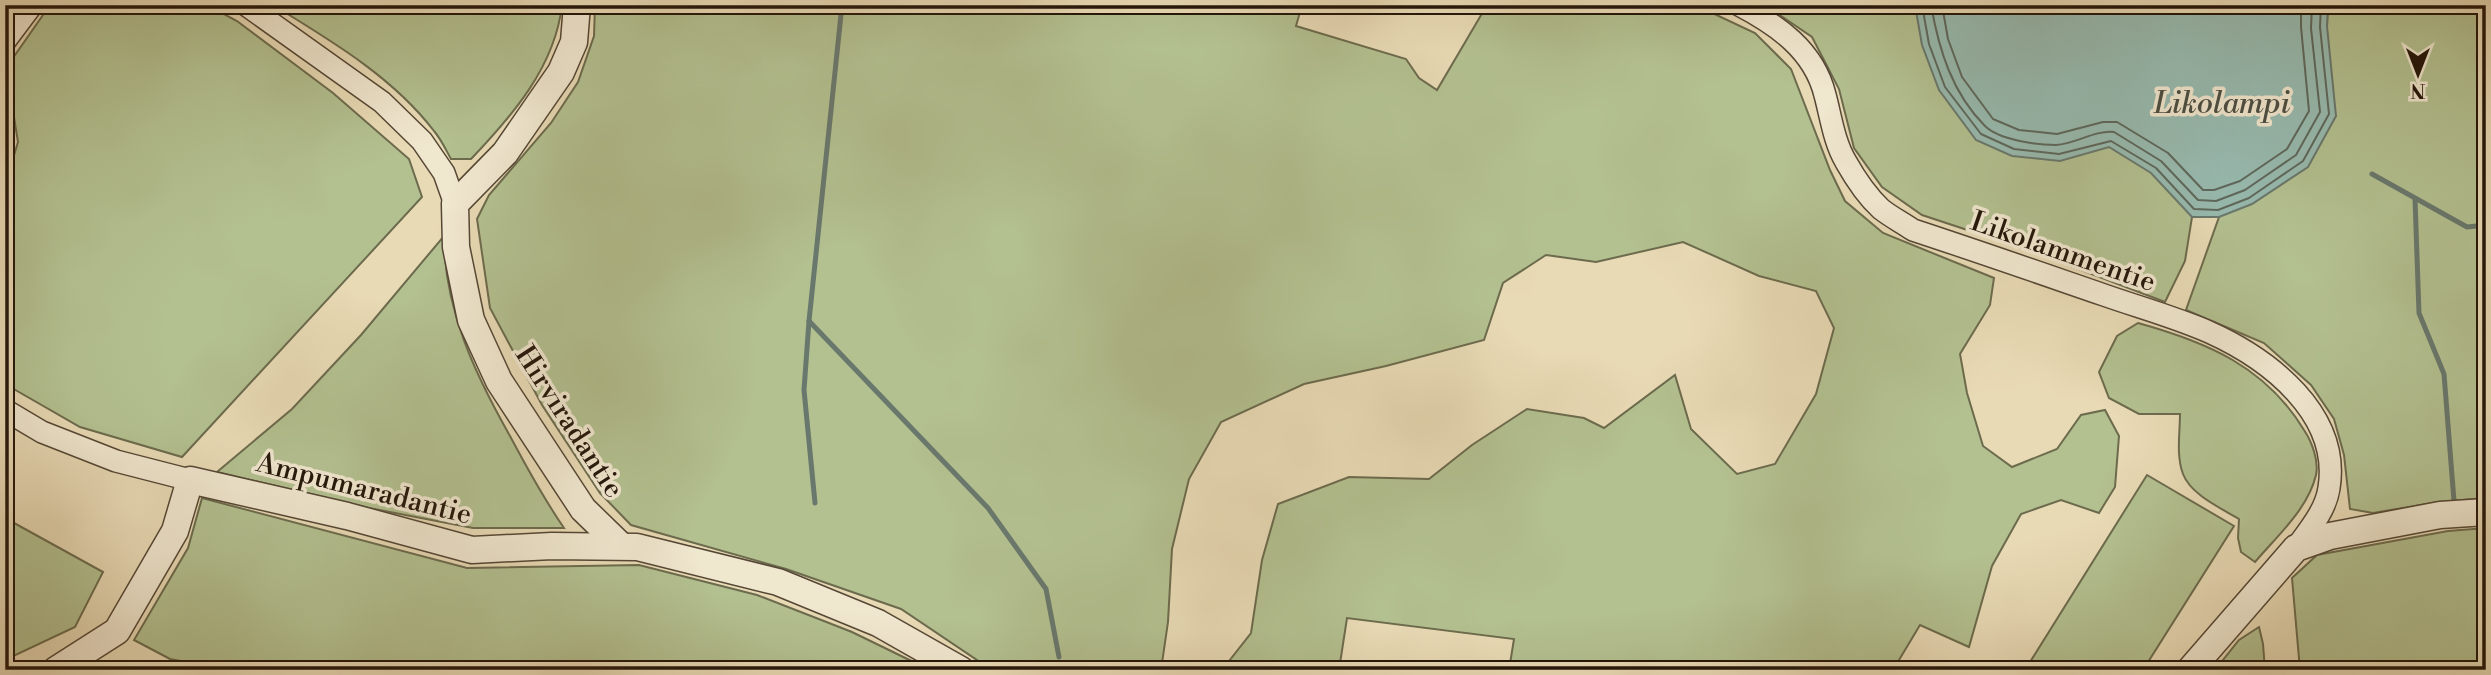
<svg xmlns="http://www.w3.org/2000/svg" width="2491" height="675" font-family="'Libre Bodoni',serif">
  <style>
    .green { fill: #b3c090; stroke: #6c6b4d; stroke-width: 2 }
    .water { fill: #97baaf; stroke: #69786d; stroke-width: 2 }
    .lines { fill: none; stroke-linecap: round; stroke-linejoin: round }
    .shore { stroke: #5e685c; stroke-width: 2 }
    .stream { stroke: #69786d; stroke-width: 5 }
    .minor-casing { stroke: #554735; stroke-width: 24 }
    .tertiary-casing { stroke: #554735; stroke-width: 29 }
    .minor { stroke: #f0e7cf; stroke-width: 21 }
    .tertiary { stroke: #f0e7cf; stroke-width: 26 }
    .labels { text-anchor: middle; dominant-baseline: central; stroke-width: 7; stroke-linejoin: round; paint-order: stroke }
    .street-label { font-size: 28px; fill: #24160a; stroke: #f0e7cf }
    .water-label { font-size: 30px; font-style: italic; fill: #4c4f44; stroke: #f0e7cf }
  </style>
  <rect width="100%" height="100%" fill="#e8dab5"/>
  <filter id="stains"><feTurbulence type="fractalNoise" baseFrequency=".00286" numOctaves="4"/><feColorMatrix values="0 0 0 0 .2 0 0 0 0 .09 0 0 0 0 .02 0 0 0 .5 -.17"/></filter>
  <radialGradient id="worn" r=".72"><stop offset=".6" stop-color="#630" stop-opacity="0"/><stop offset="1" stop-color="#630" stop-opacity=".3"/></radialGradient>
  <g class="green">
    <path d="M 50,5 L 207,5 L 237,21 L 333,93 L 409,159 L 422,197 L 182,457 L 80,427 L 5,384 L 5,185 L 18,142 L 6,68 Z"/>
    <path d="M 273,5 L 562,5 C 555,67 512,116 471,159 L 451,159 C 446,150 441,139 434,131 C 393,77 330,40 273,5 Z"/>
    <path d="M 595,5 L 1302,5 L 1296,26 L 1406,59 L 1419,78 L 1437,90 L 1487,5 L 1678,5 L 1706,10 L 1755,33 L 1791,69 L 1830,170 L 1845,201 L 1883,233 L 1994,278 L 1990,305 L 1960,354 L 1967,393 L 1983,446 L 2012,467 L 2057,449 L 2081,415 L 2105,410 L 2119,436 L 2115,487 L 2099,513 L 2061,500 L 2021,514 L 1992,566 L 1969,647 L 1920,625 L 1893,670 L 1509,670 L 1514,639 L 1347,618 L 1339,670 L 1222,670 L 1251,633 L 1262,560 L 1278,504 L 1349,477 L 1429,479 L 1472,445 L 1527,409 L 1584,418 L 1604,428 L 1675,375 L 1691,429 L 1737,474 L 1775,464 L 1816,394 L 1834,328 L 1816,291 L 1759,276 L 1683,242 L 1596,262 L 1546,255 L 1503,283 L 1484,340 L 1386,366 L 1304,384 L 1221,422 L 1189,479 L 1172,549 L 1168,622 L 1161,670 L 1005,670 L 983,664 L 901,609 L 786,569 L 631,525 L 600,493 L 542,405 L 490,308 L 477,219 L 489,195 L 551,123 L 578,82 L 594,36 Z"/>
    <path d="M 1765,5 L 2058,5 L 2327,26 L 2328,5 L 2486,5 L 2486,498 L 2439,502 L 2373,513 L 2350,509 L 2344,455 L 2334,419 L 2311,385 L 2264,343 L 2186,310 L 2219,217 L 2192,217 L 2185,261 L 2165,302 L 2031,251 L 1922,215 L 1882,187 L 1854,148 L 1839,89 L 1812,37 Z"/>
    <path d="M 444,236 C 444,309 475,374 510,436 C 527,468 544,499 564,528 L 473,528 L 369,508 L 217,472 L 292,409 L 361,335 Z"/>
    <path d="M 2138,323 C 2207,342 2266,367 2304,430 C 2312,442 2319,461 2316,475 C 2308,509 2277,536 2255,562 L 2241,552 L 2238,538 L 2239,519 C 2221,508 2191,495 2183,474 C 2176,456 2180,432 2180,414 L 2139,414 L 2109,398 L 2099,372 L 2117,336 Z"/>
    <path d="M 2147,475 L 2234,526 L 2143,670 L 2025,670 Z"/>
    <path d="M 202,498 L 467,568 L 639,565 L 757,595 L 852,632 L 930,670 L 228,670 L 170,659 L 134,640 L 188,548 Z"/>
    <path d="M 5,518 L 103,572 L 75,627 L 5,660 Z"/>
    <path d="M 2486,528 L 2486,670 L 2300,670 L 2292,578 L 2317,555 L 2448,531 Z"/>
    <path d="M 2259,627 L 2263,644 L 2265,670 L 2215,670 L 2239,640 Z"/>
  </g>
  <path class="water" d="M 1915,5 L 2328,5 L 2327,26 L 2336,116 L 2308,167 L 2252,204 L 2219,217 L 2192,217 L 2151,173 L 2109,147 L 2060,161 L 2012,156 L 1976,140 L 1939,90 L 1922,45 Z"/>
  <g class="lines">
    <g class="shore">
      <path d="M 1922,5 L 1929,44 L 1945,87 L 1981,134 L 2014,149 L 2059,154 L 2111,141 L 2156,168 L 2194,209 L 2218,210 L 2249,198 L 2303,161 L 2329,114 L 2320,27 L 2321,5"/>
      <path d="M 1931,5 C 1939,50 1952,93 1985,126 C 1999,140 2037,145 2056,145 C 2076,144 2094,130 2114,132 L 2161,161 L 2198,200 L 2216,201 L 2245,190 L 2296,155 L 2320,112 L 2311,28 L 2312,5"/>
      <path d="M 1942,5 L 1948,39 L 1962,77 L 1993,119 L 2019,130 L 2057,134 L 2103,122 L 2117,122 L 2168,153 L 2203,190 L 2214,190 L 2240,181 L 2287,149 L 2309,111 L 2301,27 L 2301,5"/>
    </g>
    <g class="stream">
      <path d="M 2372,174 L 2467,227 L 2486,225"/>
      <path d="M 2415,199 L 2419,313 L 2444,374 L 2454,501"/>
      <path d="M 809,321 L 988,508 L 1046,589 L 1059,657"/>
      <path d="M 815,503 L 804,390 L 809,321 L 842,5"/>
    </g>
    <defs>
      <g id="minor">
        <path d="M 246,5 L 382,102 L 422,141 L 444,173 L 455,204"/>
        <path d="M 1739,5 C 1777,25 1814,50 1825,95 C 1831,117 1834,142 1846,162 C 1855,178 1868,197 1881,209 C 1891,217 1903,223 1913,230 C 1977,251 2040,273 2104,295 C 2138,307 2175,317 2209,332 C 2269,359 2341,414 2329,488 C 2326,510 2309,530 2296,548"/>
        <path d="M 5,41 L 32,5"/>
        <path d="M 5,410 L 42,432 L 116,461 L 190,480"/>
      </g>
      <g id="tertiary">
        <path d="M 577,5 L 574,42 L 561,72 L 505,153 L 455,204 L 456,247 L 471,320 L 499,381 L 583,509 L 620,545"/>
        <path d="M 56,670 L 117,631 L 175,531 L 190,480 L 347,516 L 472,550 L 552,546 L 637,547 L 778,582 L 878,623 L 961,670"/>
        <path d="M 2190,670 L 2296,548 L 2330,536 L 2440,515 L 2486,512"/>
      </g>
    </defs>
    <use href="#minor" class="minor-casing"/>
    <use href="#tertiary" class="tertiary-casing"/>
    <use href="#minor" class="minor"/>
    <use href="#tertiary" class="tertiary"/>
  </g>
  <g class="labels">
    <g class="street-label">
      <text transform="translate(2063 252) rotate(19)">Likolammentie</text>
      <text transform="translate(569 422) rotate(57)">Hirviradantie</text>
      <text transform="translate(364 489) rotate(14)">Ampumaradantie</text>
    </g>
    <g class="water-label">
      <text x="2222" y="104">Likolampi</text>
    </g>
  </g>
  <rect width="2491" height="675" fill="none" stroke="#e8dab5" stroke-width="28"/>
  <rect x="7" y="7" width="2477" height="661" fill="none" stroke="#24160a" stroke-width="3.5"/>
  <rect x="14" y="14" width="2463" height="647" fill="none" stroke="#24160a" stroke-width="2"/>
  <g transform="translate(2418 74) rotate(180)" stroke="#f0e7cf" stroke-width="5" paint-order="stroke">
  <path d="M0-5L12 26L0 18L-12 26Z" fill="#24160a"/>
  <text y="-10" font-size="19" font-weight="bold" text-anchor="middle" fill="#24160a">N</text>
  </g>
  <rect width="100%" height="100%" filter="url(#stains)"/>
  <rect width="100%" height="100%" fill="url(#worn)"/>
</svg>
